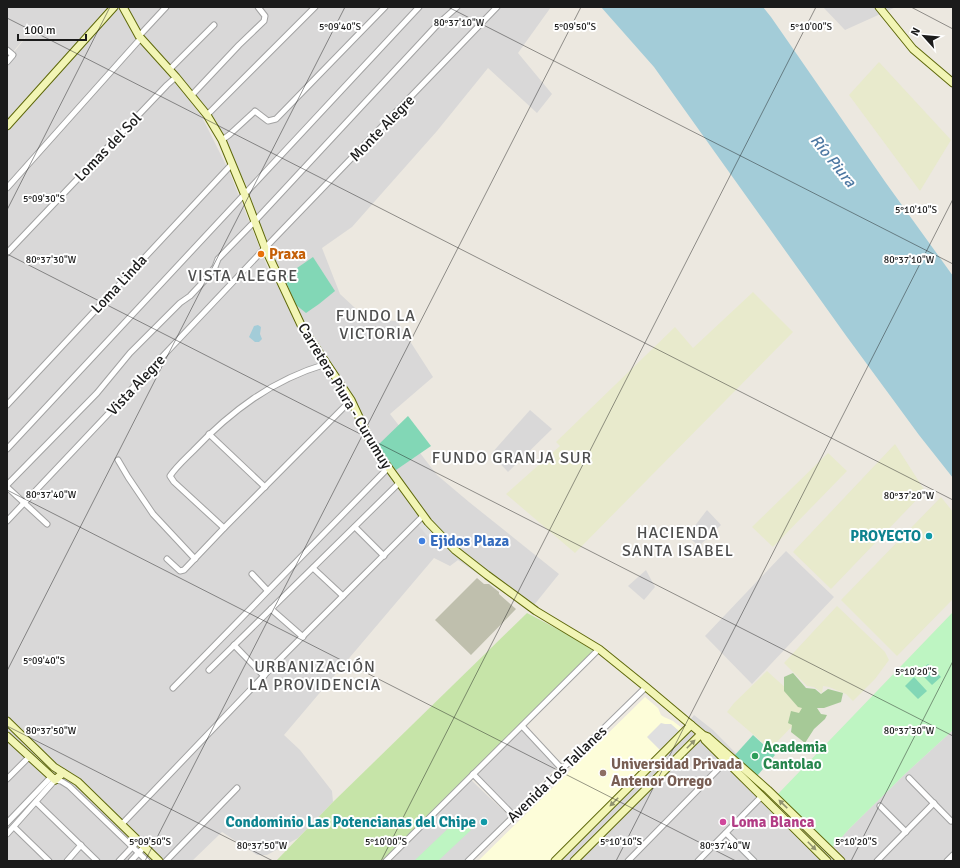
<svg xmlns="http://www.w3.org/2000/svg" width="960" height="868" font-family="Signika,sans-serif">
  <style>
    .residential { fill: #d9d8d8; fill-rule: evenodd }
    .education { fill: #fdfdd9 }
    .construction { fill: #bfbfad }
    .farmland { fill: #e8eacc }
    .grass { fill: #c6e4a8 }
    .forest { fill: #a6c997 }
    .park { fill: #bef5c2 }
    .pitch { fill: #82d7b6 }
    .parking { fill: #dfdfdf }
    .water { fill: #a3ccd8 }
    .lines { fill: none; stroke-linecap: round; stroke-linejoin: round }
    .street-casing { stroke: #a2a2a2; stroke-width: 7 }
    .secondary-casing { stroke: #5f690b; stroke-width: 9 }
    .street { stroke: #fff; stroke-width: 5 }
    .secondary { stroke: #f2f5b5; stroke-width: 7 }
    .oneway { fill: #919370 }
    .ticks { fill: none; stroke: #1b1b1b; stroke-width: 1; stroke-opacity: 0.45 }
    .food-dot { fill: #e8710a; stroke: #fff; stroke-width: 1.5 }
    .culture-dot { fill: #0f9aa8; stroke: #fff; stroke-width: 1.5 }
    .shop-dot { fill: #3f7fe0; stroke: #fff; stroke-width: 1.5 }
    .leisure-dot { fill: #2e9e5b; stroke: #fff; stroke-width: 1.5 }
    .education-dot { fill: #8d6e63; stroke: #fff; stroke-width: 1.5 }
    .hotel-dot { fill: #d1479c; stroke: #fff; stroke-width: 1.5 }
    .labels { text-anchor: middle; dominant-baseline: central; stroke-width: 4; stroke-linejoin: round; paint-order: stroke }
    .street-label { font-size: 15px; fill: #1b1b1b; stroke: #fff }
    .food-label { font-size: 15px; font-weight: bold; fill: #c56008; stroke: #fff; text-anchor: start }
    .culture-label { font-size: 15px; font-weight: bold; fill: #0d838f; stroke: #fff; text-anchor: end }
    .shop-label { font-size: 15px; font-weight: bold; fill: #366cbe; stroke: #fff; text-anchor: start }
    .leisure-label { font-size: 15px; font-weight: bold; fill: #27864d; stroke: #fff; text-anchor: start }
    .education-label { font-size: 15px; font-weight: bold; fill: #785e54; stroke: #fff; text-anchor: start }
    .hotel-label { font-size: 15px; font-weight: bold; fill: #b23c85; stroke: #fff; text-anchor: start }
    .water-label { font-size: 16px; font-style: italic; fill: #4e79a3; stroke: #fff }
    .neighbourhood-label { font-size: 16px; letter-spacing: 1px; fill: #4e4e4e; stroke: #fff }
    .ticks-label { font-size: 10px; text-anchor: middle; fill: #1b1b1b; stroke: #fff; stroke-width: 4; stroke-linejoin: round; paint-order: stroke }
  </style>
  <rect width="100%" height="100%" fill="#ece8e0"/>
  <g class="residential">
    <path d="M 7,7 L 551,7 L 518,53 L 552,94 L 537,113 L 488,68 L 437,131 L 352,227 L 322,248 L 340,294 L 368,320 L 397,321 L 433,377 L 390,414 L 437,475 L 469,502 L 559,574 L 530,610 L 458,560 L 450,566 L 434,558 L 284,735 L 300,750 L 332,791 L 333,802 L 298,838 L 267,855 L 257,855 L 222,832 L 192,861 L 7,861 L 7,61 L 38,22 L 7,59 ZM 141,38 L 211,113 L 248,189 L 271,276 L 229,171 L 202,117 L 177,82 Z"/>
    <path d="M 823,7 L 896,7 L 845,30 Z"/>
    <path d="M 530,410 L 552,429 L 508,472 L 491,454 Z"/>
    <path d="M 707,510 L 721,525 L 699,546 L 687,536 Z"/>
    <path d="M 786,551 L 834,597 L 752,684 L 705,636 Z"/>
    <path d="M 646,570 L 655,587 L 644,600 L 628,586 Z"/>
    <path d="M 694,715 L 713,730 L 777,795 L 833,847 L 849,829 L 905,774 L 953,730 L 953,861 L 549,861 L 683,729 Z"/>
    <path d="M 521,730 L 557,767 L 513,811 L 477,775 Z"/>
    <path d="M 471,780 L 509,816 L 464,861 L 391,861 Z"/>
  </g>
  <path class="education" d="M 645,697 L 658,708 L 661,715 L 664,717 L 673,721 L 683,729 L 549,861 L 478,861 Z"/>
  <path class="construction" d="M 477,578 L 484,584 L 489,584 L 499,592 L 499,594 L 516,609 L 471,655 L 435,620 Z"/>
  <g class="farmland">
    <path d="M 879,62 L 951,140 L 920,191 L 849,95 Z"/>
    <path d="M 753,292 L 793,332 L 575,553 L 506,494 L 560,446 L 556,442 L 675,327 L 693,348 Z"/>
    <path d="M 895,444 L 925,491 L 831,589 L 793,552 Z"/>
    <path d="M 828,453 L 847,471 L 773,547 L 752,527 Z"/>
    <path d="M 941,497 L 953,512 L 953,599 L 897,656 L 841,600 Z"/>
    <path d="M 837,606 L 885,652 L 889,660 L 875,679 L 853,701 L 846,694 L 829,687 L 823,686 L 822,693 L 814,687 L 807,686 L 784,663 Z"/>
    <path d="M 767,671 L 809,709 L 770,749 L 727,712 L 734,703 Z"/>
  </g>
  <path class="grass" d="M 527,613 L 563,632 L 594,651 L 382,861 L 276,861 L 333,802 Z"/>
  <path class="forest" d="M 793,673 L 806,688 L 815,689 L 821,694 L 828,689 L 843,693 L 841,702 L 824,708 L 817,708 L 821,714 L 827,715 L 825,719 L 814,729 L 805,743 L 791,732 L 792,725 L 788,723 L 791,711 L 799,713 L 802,708 L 798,707 L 784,691 L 784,677 Z"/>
  <g class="park">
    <path d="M 953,612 L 953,730 L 905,774 L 849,829 L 833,847 L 777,795 Z"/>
    <path d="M 459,818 L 471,830 L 438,861 L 414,861 Z"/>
  </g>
  <g class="pitch">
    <path d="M 313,257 L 335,291 L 319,304 L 306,313 L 296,305 L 284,277 Z"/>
    <path d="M 408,416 L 431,446 L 396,470 L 377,446 Z"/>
    <path d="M 928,664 L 941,677 L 932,685 L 919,672 Z"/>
    <path d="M 914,677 L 927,691 L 918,699 L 905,686 Z"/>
    <path d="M 753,735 L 775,755 L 757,776 L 734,756 Z"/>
  </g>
  <g class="parking">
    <path d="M 423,520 L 441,542 L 436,546 L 418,525 Z"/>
    <path d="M 661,723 L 665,724 L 671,724 L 679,731 L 660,750 L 647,737 Z"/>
  </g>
  <g class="water">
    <path d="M 601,7 L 763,7 L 771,17 L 886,183 L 953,276 L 953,478 L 919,435 L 847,337 L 654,67 Z"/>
    <path d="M 258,325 L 261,327 L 260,334 L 262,339 L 259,342 L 255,342 L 249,337 L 254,326 Z"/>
  </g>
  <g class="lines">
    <defs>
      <g id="street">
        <path d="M 139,36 L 166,7"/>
        <path d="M 7,50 L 13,55 L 7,62"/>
        <path d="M 169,70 L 214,25"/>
        <path d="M 191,96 L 239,45 L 264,21 L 265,16 L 258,7"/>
        <path d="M 207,115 L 315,7"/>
        <path d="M 222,140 L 229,135 L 254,112 L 255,111 L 268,121 L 276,119 L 385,7"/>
        <path d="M 7,188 L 141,38"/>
        <path d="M 7,253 L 167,85 L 176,77"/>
        <path d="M 7,405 L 232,164"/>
        <path d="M 209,434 L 265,487"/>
        <path d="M 7,449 L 419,7"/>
        <path d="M 118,460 L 128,477 L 153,514 L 195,559"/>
        <path d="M 7,485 L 97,393 L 130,353 L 180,303 L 190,296 L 205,280 L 215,267 L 218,259 L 254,222 L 438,24 L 457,7"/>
        <path d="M 7,487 L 47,524"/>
        <path d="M 7,521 L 265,248 L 497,7"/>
        <path d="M 355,527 L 384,556"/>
        <path d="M 224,528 L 174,482 L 170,476 C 176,467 185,459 193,451 C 231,411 272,380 326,364"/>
        <path d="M 167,559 L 180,571 L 184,570 L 224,528 L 351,400"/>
        <path d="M 313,568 L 343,596"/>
        <path d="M 252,574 L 267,590"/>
        <path d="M 271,609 L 303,637"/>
        <path d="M 234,645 L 264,676"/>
        <path d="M 209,670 L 399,483"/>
        <path d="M 173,688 L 388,468"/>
        <path d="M 522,726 L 562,769"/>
        <path d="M 473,774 L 514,816"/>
        <path d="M 909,778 L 951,821"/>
        <path d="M 7,779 L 29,757"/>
        <path d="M 36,802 L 97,861"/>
        <path d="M 880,806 L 906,832"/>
        <path d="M 7,823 L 51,777"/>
        <path d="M 122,824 L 277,662 L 423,516"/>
        <path d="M 14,827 L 49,861"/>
        <path d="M 726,833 L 754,861"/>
        <path d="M 7,834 L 55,780 L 61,781 L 69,786 L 147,861"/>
        <path d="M 67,861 L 81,845"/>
        <path d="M 119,861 L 138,841"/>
        <path d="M 131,861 L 144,847"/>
        <path d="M 166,861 L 237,788"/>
        <path d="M 386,861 L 599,649"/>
        <path d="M 468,861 L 646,687"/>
        <path d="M 628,861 L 728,759"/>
        <path d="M 698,861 L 762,796"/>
        <path d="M 877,861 L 934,803"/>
        <path d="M 947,861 L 953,855"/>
      </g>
      <g id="secondary">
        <path d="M 123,7 L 139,36 L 176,77 L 207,115 L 222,140 L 244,193 L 265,248 L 302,327 L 351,400 L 372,445 L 428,522 L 455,550 L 487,575 L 536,611 L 599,649 L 646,687 L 703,735 L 708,737 L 768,790 L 841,861"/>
        <path d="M 879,7 L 913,49 L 953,83"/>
        <path d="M 7,126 L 114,7"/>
        <path d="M 7,721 L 54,767 L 78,782 L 159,861"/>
        <path d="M 7,736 L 55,780 L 63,773"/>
        <path d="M 703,736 L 705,740 L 827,861"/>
        <path d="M 555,861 L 691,725"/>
        <path d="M 574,861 L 701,734"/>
      </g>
    </defs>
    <use href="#street" class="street-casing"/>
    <use href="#secondary" class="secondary-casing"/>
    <use href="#street" class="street"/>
    <use href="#secondary" class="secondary"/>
  </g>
  <defs><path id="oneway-solid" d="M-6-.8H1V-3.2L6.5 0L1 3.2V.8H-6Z"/></defs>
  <g class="oneway">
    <use href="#oneway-solid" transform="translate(691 744) rotate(-45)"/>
    <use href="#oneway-solid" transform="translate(614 802) rotate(135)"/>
    <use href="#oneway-solid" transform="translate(783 804) rotate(-136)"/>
    <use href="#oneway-solid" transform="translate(812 846) rotate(45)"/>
  </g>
  <path class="ticks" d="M 448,7 L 953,264M 911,7 L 953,29M 7,18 L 953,500M 7,210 L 110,7M 7,254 L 953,736M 7,490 L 736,861M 7,671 L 345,7M 7,726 L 273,861M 145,861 L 581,7M 381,861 L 816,7M 616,861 L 953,199M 851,861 L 953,661"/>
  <circle class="food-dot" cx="261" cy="254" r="4"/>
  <g class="culture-dot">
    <circle cx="929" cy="536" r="4"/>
    <circle cx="484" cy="822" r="4"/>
  </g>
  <circle class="shop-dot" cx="422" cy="541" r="4"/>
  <circle class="leisure-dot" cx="755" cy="756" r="4"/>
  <circle class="education-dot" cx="603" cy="773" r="4"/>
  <circle class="hotel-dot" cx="723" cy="822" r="4"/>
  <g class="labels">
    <g class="street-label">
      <text transform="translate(382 128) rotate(-46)">Monte Alegre</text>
      <text transform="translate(108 147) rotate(-46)">Lomas del Sol</text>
      <text transform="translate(119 284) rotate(-47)">Loma Linda</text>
      <text transform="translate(136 385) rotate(-47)">Vista Alegre</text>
      <text transform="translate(345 396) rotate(59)">Carretera Piura - Curumuy</text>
      <text transform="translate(557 774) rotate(-44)">Avenida Los Tallanes</text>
    </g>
    <g class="food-label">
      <text x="269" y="254">Praxa</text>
    </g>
    <g class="culture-label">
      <text x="921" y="536">PROYECTO</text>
      <text x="476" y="822">Condominio Las Potencianas del Chipe</text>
    </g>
    <g class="shop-label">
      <text x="430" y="541">Ejidos Plaza</text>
    </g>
    <g class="leisure-label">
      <text x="763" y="747">Academia<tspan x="763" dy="17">Cantolao</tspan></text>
    </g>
    <g class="education-label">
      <text x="611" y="764">Universidad Privada<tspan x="611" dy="17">Antenor Orrego</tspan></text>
    </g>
    <g class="hotel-label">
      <text x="731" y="822">Loma Blanca</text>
    </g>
    <g class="water-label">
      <text transform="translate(833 161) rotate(51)">Río Piura</text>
    </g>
    <g class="neighbourhood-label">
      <text x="243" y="276">VISTA ALEGRE</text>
      <text x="376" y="316">FUNDO LA<tspan x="376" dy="18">VICTORIA</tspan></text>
      <text x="512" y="458">FUNDO GRANJA SUR</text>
      <text x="678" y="533">HACIENDA<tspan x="678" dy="18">SANTA ISABEL</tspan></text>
      <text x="315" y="667">URBANIZACIÓN<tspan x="315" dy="18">LA PROVIDENCIA</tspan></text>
    </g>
  </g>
  <g class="ticks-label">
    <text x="459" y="26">80°37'10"W</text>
    <text x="340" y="30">5°09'40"S</text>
    <text x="575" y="30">5°09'50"S</text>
    <text x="811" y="30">5°10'00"S</text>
    <text x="44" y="202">5°09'30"S</text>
    <text x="916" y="213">5°10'10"S</text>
    <text x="51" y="263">80°37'30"W</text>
    <text x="909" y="263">80°37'10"W</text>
    <text x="51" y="498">80°37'40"W</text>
    <text x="909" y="499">80°37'20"W</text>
    <text x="44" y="664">5°09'40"S</text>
    <text x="916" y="675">5°10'20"S</text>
    <text x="51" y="734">80°37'50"W</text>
    <text x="909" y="734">80°37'30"W</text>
    <text x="150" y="845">5°09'50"S</text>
    <text x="386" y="845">5°10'00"S</text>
    <text x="621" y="845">5°10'10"S</text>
    <text x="856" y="845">5°10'20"S</text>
    <text x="262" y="849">80°37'50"W</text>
    <text x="725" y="849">80°37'40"W</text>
  </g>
  <rect width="960" height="868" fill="none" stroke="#1b1b1b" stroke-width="16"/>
  <g transform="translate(924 36) rotate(297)" stroke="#ffffff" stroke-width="3" paint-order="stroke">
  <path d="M0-3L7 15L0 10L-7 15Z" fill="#1b1b1b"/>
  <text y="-6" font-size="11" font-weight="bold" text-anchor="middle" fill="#1b1b1b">N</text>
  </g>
  <path d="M18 34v6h68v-6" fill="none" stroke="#1b1b1b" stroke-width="2"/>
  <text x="24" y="34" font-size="12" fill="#1b1b1b" stroke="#ffffff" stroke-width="3" paint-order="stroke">100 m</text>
</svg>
